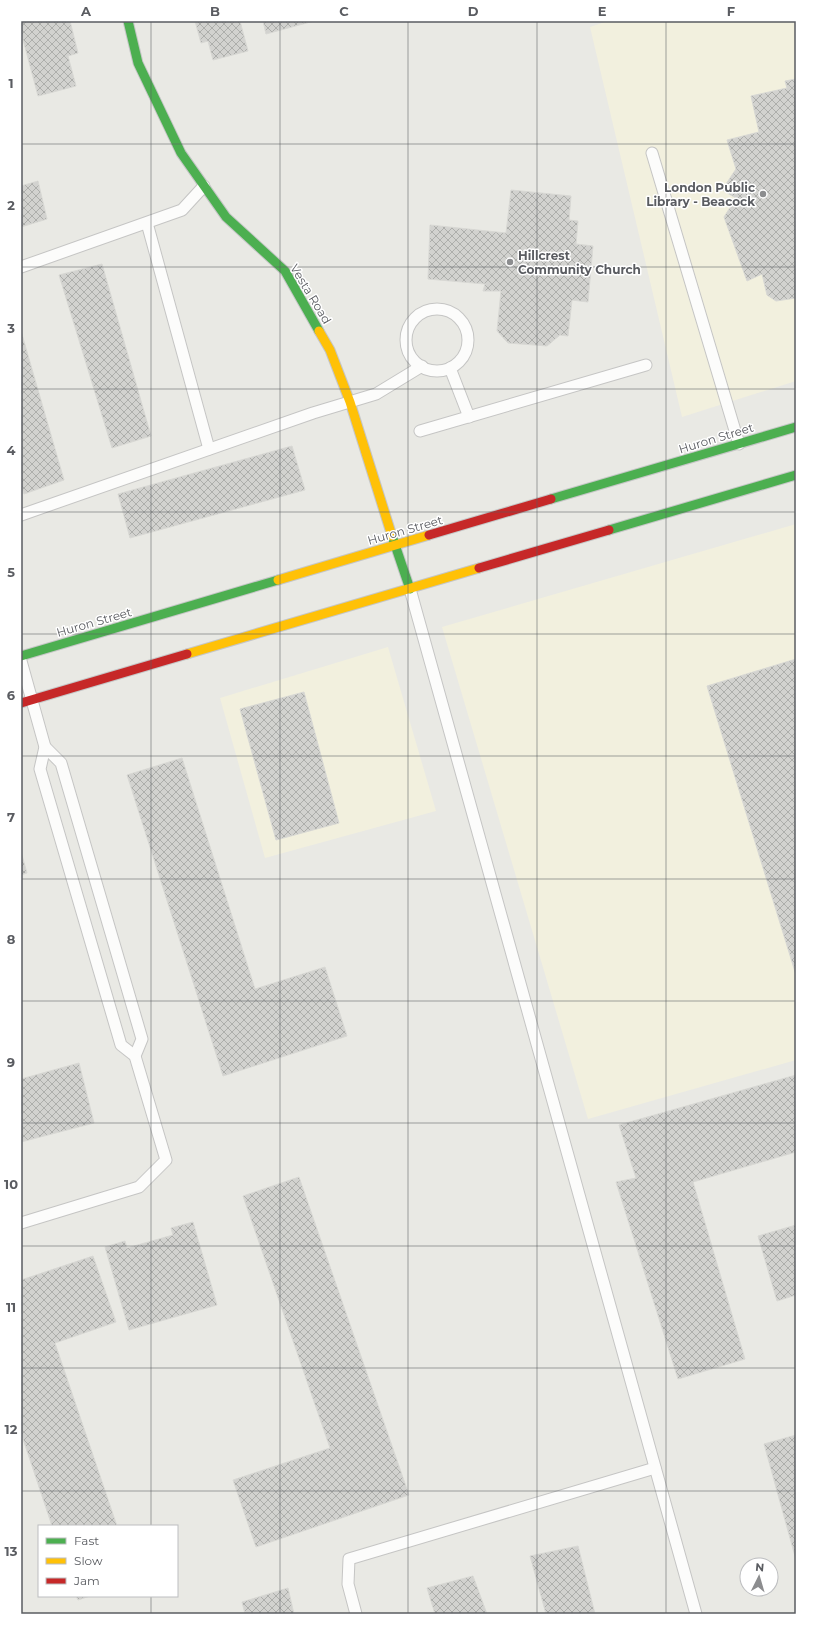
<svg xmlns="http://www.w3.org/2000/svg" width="817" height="1635" font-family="Montserrat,sans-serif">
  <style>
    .commercial { fill: #f2f0de }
    .building { fill: url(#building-cross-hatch); stroke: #d8d8d4 }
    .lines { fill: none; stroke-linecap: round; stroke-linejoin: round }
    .lane-casing { stroke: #c5c5c4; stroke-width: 13 }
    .fast-casing { stroke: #c5c6c6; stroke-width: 11 }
    .slow-casing { stroke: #c5c6c6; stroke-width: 11 }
    .jam-casing { stroke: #c5c6c6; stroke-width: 11 }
    .lane { stroke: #fcfcfb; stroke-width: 11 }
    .fast { stroke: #4caf50; stroke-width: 9 }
    .slow { stroke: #ffc107; stroke-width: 9 }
    .jam { stroke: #c62828; stroke-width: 9 }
    .grid { fill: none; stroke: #5a5c61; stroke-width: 1; stroke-opacity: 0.55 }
    .poi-dot { fill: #8c8d8f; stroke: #fff; stroke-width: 1.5 }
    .labels { text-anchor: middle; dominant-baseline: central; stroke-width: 3; stroke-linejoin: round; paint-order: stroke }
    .poi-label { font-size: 12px; font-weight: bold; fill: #5a5c61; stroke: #fff; text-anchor: end }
    .street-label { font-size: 12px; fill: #5a5c61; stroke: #fff }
    .neatline { fill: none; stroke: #5a5c61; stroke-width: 1.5 }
    .grid-label { font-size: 13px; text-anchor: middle; font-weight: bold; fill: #5a5c61 }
  </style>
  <defs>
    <pattern id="building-cross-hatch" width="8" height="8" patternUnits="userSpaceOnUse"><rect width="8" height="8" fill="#d2d2cf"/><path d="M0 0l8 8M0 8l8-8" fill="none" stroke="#adaeab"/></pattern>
  </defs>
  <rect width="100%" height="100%" fill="#e9e9e4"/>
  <g class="commercial">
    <path d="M 608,21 L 796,21 L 796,381 L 682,417 L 590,27 Z"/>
    <path d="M 796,524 L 796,1060 L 588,1119 L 442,627 Z"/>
    <path d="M 388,647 L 436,811 L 265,858 L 220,698 Z"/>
  </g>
  <g class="building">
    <path d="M 21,21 L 70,21 L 78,53 L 68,56 L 76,86 L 38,96 L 21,32 Z"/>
    <path d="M 195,21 L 240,21 L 248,51 L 213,60 L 208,41 L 201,43 Z"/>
    <path d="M 263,21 L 314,21 L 266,34 Z"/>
    <path d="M 796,79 L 796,298 L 776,301 L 767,295 L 762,274 L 747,281 L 724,217 L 736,198 L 722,190 L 736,169 L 727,140 L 759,132 L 751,96 L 787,88 L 785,81 Z"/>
    <path d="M 38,181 L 47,219 L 21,227 L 21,186 Z"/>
    <path d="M 511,190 L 571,196 L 569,220 L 578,221 L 576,244 L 593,246 L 588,302 L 572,300 L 568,336 L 560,335 L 547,346 L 508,343 L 497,331 L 501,291 L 483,291 L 485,284 L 428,279 L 430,225 L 506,233 Z"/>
    <path d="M 102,264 L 151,436 L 112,448 L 59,275 Z"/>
    <path d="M 21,331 L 64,480 L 24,494 L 21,484 Z"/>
    <path d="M 292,446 L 305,490 L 130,538 L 118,494 Z"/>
    <path d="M 796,659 L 796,975 L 707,686 Z"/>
    <path d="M 304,692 L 339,823 L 276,840 L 240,709 Z"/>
    <path d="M 182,758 L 255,989 L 325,967 L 347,1036 L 223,1076 L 127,775 Z"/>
    <path d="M 21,852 L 27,873 L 21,875 Z"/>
    <path d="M 79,1063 L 94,1123 L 21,1142 L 21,1079 Z"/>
    <path d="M 796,1075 L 796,1152 L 693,1182 L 745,1359 L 678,1379 L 616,1182 L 636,1178 L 619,1125 Z"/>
    <path d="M 299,1177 L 409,1495 L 256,1547 L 233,1480 L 330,1448 L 243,1196 Z"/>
    <path d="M 193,1222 L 217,1305 L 129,1330 L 105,1247 L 125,1241 L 127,1248 L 173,1235 L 171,1228 Z"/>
    <path d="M 796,1225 L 796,1295 L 777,1301 L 758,1236 Z"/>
    <path d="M 93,1256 L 116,1322 L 55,1343 L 117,1526 L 52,1526 L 21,1433 L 21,1280 Z"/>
    <path d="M 796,1435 L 796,1560 L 764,1444 Z"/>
    <path d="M 578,1546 L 595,1614 L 546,1614 L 530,1556 Z"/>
    <path d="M 473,1576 L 487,1614 L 435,1614 L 427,1588 Z"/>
    <path d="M 288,1588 L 294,1614 L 245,1614 L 242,1602 Z"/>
    <path d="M 76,1596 L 90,1596 L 78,1600 Z"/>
  </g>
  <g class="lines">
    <defs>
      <g id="lane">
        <path d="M 652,153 L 739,444"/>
        <path d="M 147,223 L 209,449"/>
        <path d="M 21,267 L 182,210 L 204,186"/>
        <circle cx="437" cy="340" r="31"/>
        <path d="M 450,368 L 469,417"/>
        <path d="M 420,431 L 646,365"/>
        <path d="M 21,515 L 313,413 L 376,394 L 422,366"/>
        <path d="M 410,589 L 696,1614"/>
        <path d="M 21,661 L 45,747 L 40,769 L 121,1045 L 135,1056 L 166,1160 L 139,1187 L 21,1223"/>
        <path d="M 45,747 L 61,763 L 142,1039 L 135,1056"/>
        <path d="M 356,1614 L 348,1584 L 349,1559 L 655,1468"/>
      </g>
      <g id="fast">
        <path d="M 128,21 L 138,63 L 181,153 L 226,217 L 285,271 L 319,331"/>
        <path d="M 551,499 L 796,427"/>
        <path d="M 609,530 L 796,475"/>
        <path d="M 392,536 L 410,589"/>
        <path d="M 21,656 L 278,580"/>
      </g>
      <g id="slow">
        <path d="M 319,331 L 330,350 L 350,402 L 392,536"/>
        <path d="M 278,580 L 429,535"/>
        <path d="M 187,654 L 479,568"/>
      </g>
      <g id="jam">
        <path d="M 429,535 L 551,499"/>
        <path d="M 479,568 L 609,530"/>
        <path d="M 21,703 L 187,654"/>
      </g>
    </defs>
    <use href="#lane" class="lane-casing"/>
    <use href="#fast" class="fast-casing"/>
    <use href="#slow" class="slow-casing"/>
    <use href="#jam" class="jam-casing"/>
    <use href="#lane" class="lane"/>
    <use href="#fast" class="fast"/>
    <use href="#slow" class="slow"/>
    <use href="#jam" class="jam"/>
  </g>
  <path class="grid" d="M 151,21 L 151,1526M 280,21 L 280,1614M 408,21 L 408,1614M 537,21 L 537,1614M 666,21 L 666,1614M 21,144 L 796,144M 21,267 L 796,267M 21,389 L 796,389M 21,512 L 796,512M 21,634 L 796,634M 21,756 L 796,756M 21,879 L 796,879M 21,1001 L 796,1001M 21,1123 L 796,1123M 21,1246 L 796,1246M 21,1368 L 796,1368M 21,1491 L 796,1491M 151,1596 L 151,1614"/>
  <g class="poi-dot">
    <circle cx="763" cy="194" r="4"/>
    <circle cx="510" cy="262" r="4"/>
  </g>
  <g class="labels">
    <g class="poi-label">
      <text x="755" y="187">London Public<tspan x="755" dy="14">Library - Beacock</tspan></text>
      <text x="518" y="255" text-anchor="start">Hillcrest<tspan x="518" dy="14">Community Church</tspan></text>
    </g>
    <g class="street-label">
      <text transform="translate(311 294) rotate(59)">Vesta Road</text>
      <text transform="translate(716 438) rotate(-17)">Huron Street</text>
      <text transform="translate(405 530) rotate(-16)">Huron Street</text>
      <text transform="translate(94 622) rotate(-16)">Huron Street</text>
    </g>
  </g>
  <rect width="817" height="1635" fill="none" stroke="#ffffff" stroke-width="44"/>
  <rect x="38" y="1525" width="140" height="72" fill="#ffffff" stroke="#bdbec0"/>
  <rect x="46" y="1538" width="20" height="6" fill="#4caf50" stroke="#bdbec0"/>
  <text x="74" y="1545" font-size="12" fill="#5a5c61">Fast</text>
  <rect x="46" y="1558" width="20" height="6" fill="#ffc107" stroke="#bdbec0"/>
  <text x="74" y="1565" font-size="12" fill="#5a5c61">Slow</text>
  <rect x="46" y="1578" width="20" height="6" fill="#c62828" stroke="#bdbec0"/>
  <text x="74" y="1585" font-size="12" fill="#5a5c61">Jam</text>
  <g transform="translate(759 1577) rotate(5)"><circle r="19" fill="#ffffff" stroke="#bdbec0"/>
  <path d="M0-3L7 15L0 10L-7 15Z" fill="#8c8d8f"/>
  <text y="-6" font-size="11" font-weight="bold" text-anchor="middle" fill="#5a5c61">N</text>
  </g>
  <rect x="22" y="22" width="773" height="1591" class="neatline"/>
  <g class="grid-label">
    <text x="86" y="16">A</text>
    <text x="215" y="16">B</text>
    <text x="344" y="16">C</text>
    <text x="473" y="16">D</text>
    <text x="602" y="16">E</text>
    <text x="731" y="16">F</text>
    <text x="11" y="88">1</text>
    <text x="11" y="210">2</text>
    <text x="11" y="333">3</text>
    <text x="11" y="455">4</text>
    <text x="11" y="577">5</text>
    <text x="11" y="700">6</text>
    <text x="11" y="822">7</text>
    <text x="11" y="944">8</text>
    <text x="11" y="1067">9</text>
    <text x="11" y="1189">10</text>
    <text x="11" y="1312">11</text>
    <text x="11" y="1434">12</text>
    <text x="11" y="1556">13</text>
  </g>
</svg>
